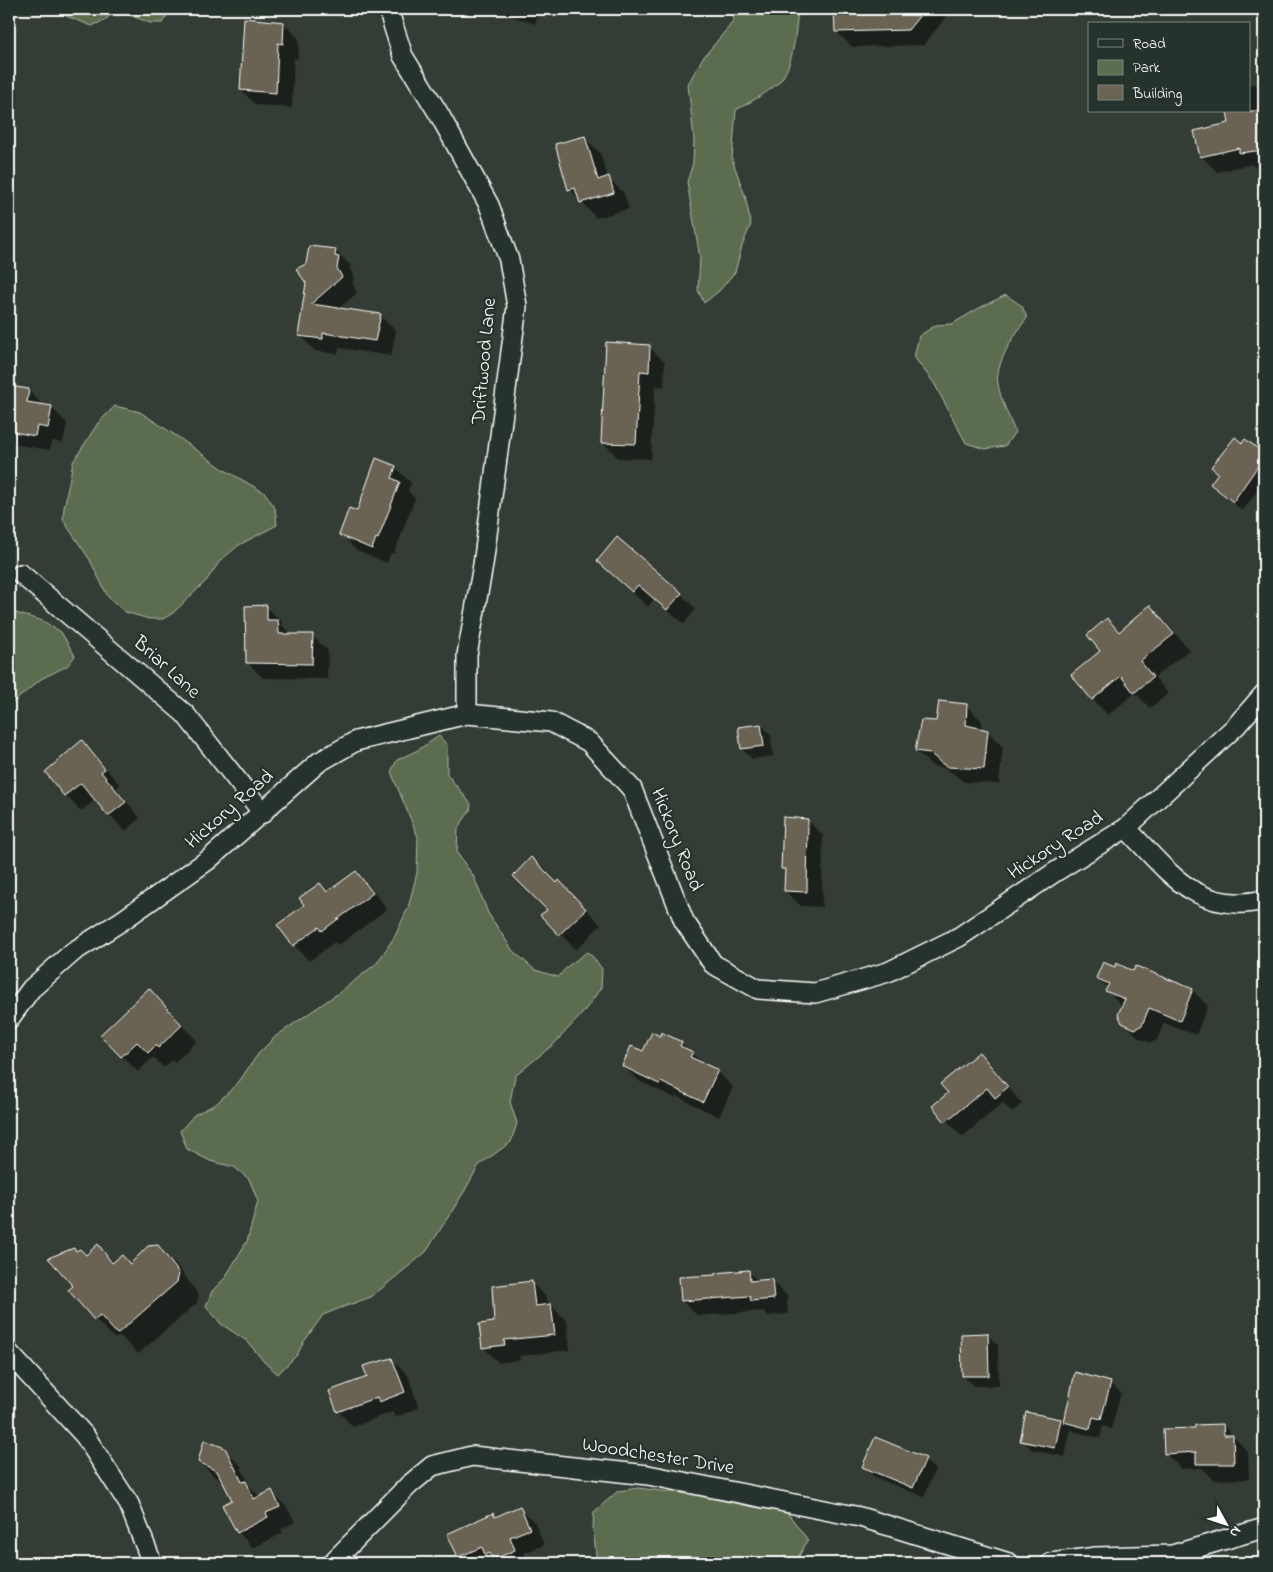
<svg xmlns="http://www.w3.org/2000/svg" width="1273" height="1572" font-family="'Indie Flower',sans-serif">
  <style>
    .green { fill: #5c6d50; stroke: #aeb6a8 }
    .shadow { fill: #0007 }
    .building { fill: #6a6453; stroke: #fff }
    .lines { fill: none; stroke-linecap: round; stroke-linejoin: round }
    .minor-casing { stroke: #fff; stroke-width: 22 }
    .minor { stroke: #26332d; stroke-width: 19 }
    .labels { text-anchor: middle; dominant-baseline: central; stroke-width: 4.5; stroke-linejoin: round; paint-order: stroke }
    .street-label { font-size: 20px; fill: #fff; stroke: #26332d }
  </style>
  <rect width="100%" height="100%" fill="#343d35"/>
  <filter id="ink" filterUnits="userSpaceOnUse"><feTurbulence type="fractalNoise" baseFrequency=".02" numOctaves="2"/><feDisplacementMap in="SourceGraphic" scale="10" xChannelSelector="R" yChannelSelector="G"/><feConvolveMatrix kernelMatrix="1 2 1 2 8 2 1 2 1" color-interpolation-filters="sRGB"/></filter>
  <g filter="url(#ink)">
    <g class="green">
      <path d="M 64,9 L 171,9 L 162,23 L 150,23 L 127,14 L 114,12 L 105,20 L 92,26 L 66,16 Z"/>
      <path d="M 736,9 L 798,9 C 796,29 794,68 778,83 C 766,94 750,102 736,110 L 732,159 L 745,196 L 751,224 L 742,246 L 735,272 L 719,291 L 704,303 L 698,290 L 700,258 L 687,182 L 693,163 L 694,139 L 688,84 L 702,59 L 732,23 Z"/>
      <path d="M 1006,295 L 1022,306 L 1027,318 C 1015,334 994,364 998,384 C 1001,401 1009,416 1015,432 L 1005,446 L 985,449 L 966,443 L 934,383 L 914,357 L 919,336 L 936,325 L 952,324 L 981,307 Z"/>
      <path d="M 115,406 L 140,412 L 178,437 L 223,469 L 265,493 L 275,508 L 277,525 L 239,545 L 220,561 L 206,581 L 173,613 L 163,619 L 149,619 L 125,612 L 108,597 L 90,560 L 63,520 L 64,508 L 73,462 L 98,423 Z"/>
      <path d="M 9,611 L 43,621 L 61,632 L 75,656 L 67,666 L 41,679 L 9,706 Z"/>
      <path d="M 439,736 L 447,745 L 447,774 L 471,804 L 470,811 L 458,828 L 457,853 L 474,877 L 488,913 L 513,951 L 535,970 L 558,977 L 568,966 L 587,952 L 593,957 L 602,969 L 601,988 L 582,1014 L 555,1043 L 515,1076 L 510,1102 L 517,1123 L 511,1142 L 479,1165 L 464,1192 L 426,1252 L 371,1297 L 340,1308 L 323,1315 L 303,1343 L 297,1355 L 278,1374 L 264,1362 L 247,1341 L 221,1324 L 206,1306 L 212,1291 L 225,1278 L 247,1241 L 258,1201 L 249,1179 L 234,1167 L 210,1161 L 187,1149 L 180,1131 L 194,1115 L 216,1104 L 238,1083 L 258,1054 L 276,1036 L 340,992 L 377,963 L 395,936 L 408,908 L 417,873 L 418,837 L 391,772 L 397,760 L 418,750 Z"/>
      <path d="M 638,1488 L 687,1494 L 726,1489 L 766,1495 L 789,1515 L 808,1540 L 795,1563 L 597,1563 L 593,1528 L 594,1512 L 618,1491 Z"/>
    </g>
    <g class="shadow">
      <path d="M 9,9 L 22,9 L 9,23 Z"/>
      <path d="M 499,9 L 540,9 L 535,24 L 505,14 Z"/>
      <path d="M 835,9 L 952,9 L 924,45 L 852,47 L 836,31 Z"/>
      <path d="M 284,23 L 299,39 L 298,59 L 294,58 L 292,108 L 256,105 L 241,90 Z"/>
      <path d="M 1255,83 L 1264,93 L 1264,167 L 1256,168 L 1252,164 L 1217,172 L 1201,156 L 1231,124 L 1249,111 L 1249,85 Z"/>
      <path d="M 584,137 L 600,153 L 608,178 L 624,193 L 629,209 L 596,218 L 570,189 Z"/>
      <path d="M 335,250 L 351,266 L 350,270 L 354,274 L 353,284 L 357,293 L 338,309 L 380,316 L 396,331 L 391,356 L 339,348 L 338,354 L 315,351 L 300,335 L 307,282 Z"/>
      <path d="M 649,347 L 665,362 L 664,387 L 655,386 L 651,459 L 618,458 L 603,442 Z"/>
      <path d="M 9,388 L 29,391 L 44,406 L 51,407 L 67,423 L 63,443 L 52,441 L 50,450 L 12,444 L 9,441 Z"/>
      <path d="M 1245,440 L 1264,455 L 1264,481 L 1243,511 L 1221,494 L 1211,484 Z"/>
      <path d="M 395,467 L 411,483 L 408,491 L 415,498 L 394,554 L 391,553 L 387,563 L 356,550 L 341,534 Z"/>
      <path d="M 599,561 L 681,594 L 696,609 L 684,624 L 654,599 L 648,607 Z"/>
      <path d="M 266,607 L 282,622 L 282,625 L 292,635 L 312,635 L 328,651 L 327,679 L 263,678 L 248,663 Z"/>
      <path d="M 1150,607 L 1166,622 L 1189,650 L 1155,677 L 1168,694 L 1150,708 L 1135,693 L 1108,715 L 1092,699 L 1107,620 L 1120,633 Z"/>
      <path d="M 967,706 L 982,721 L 982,730 L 987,731 L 1003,747 L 999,784 L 964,782 L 947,769 L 932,766 L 916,751 L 937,723 Z"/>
      <path d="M 761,725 L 771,735 L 773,756 L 752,759 L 742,749 Z"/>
      <path d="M 82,742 L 97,758 L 120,785 L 116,788 L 140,818 L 125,831 L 109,815 L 96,799 L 81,811 L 65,795 L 46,772 Z"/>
      <path d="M 807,820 L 823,835 L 822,907 L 801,906 L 785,891 L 786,872 L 782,868 Z"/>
      <path d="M 356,872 L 371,888 L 387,909 L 339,945 L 335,942 L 309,961 L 294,945 L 306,905 L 320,884 L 328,893 Z"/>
      <path d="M 557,885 L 575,897 L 601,925 L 576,950 L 542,915 L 548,910 Z"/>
      <path d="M 1115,968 L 1134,972 L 1192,990 L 1208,1006 L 1196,1035 L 1164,1023 L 1157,1040 L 1151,1043 L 1139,1038 L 1123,1022 L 1123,1007 L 1107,990 L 1108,988 L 1097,978 Z"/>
      <path d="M 149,990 L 197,1041 L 175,1062 L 172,1060 L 164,1068 L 153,1057 L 138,1072 L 101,1035 Z"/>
      <path d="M 681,1043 L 704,1065 L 718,1072 L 733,1087 L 719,1117 L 676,1096 L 675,1098 L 639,1081 L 623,1066 L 644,1053 Z"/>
      <path d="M 979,1054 L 994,1069 L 1022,1104 L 1012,1112 L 1003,1103 L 962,1137 L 934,1106 L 949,1093 Z"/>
      <path d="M 98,1246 L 115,1263 L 130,1265 L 157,1246 L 178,1267 L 199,1295 L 197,1303 L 138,1354 L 120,1336 L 115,1339 L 95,1319 L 74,1286 L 77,1252 L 86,1257 Z"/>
      <path d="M 748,1271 L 758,1281 L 771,1280 L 787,1296 L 788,1314 L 768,1316 L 763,1311 L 698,1316 L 682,1301 L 717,1276 Z"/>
      <path d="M 531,1282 L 547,1298 L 548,1306 L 551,1305 L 567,1321 L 570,1350 L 519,1356 L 520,1360 L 499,1363 L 483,1347 L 495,1323 Z"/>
      <path d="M 987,1334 L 998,1345 L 999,1386 L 974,1386 L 963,1376 Z"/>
      <path d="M 392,1359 L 408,1375 L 419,1408 L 396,1417 L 392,1412 L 353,1427 L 338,1411 L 369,1378 Z"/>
      <path d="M 1076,1373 L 1110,1383 L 1121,1393 L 1111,1429 L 1103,1426 L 1100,1438 L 1075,1432 L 1071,1428 L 1065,1457 L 1032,1450 L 1022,1440 L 1061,1420 L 1065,1424 Z"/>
      <path d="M 1223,1425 L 1248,1452 L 1249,1479 L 1213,1480 L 1202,1468 L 1181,1469 L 1165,1453 Z"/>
      <path d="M 224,1449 L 240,1465 L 251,1488 L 260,1497 L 271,1492 L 287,1507 L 295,1522 L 281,1529 L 283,1533 L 253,1548 L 238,1532 L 234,1500 L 224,1482 L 215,1477 L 199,1462 Z"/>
      <path d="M 925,1460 L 935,1470 L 924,1497 L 874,1477 L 864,1467 Z"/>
      <path d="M 520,1508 L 535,1523 L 544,1545 L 524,1553 L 529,1563 L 466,1563 L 459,1556 L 493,1515 L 496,1518 Z"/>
    </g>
    <g class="building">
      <path d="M 834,9 L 925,9 L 908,30 L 835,32 Z"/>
      <path d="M 244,18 L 284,22 L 283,44 L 278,43 L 276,93 L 240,90 Z"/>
      <path d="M 1227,111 L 1264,111 L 1264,150 L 1239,153 L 1239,148 L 1200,157 L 1194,131 L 1229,123 Z"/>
      <path d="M 585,136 L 598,180 L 609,176 L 614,193 L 580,203 L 575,188 L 568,190 L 555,144 Z"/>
      <path d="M 309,246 L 336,249 L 335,256 L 339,257 L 337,268 L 342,277 L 311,304 L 381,314 L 375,341 L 323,333 L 323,339 L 298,336 L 306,283 L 296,269 L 306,264 Z"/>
      <path d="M 606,342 L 650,345 L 649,372 L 640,371 L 636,444 L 601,443 Z"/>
      <path d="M 9,386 L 29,389 L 27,402 L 52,406 L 48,428 L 37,426 L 35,436 L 9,431 Z"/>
      <path d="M 1235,437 L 1242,443 L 1245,439 L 1264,453 L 1264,457 L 1233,502 L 1210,484 L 1218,473 L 1211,467 Z"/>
      <path d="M 376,458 L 396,466 L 392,478 L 400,482 L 378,539 L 376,538 L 372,549 L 339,535 L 349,508 L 357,511 Z"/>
      <path d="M 617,537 L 682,593 L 667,610 L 638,585 L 632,592 L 597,561 Z"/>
      <path d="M 267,605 L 267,620 L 278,620 L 279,634 L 313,634 L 312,664 L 246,663 L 245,606 Z"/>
      <path d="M 1150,605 L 1174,634 L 1140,661 L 1153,677 L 1134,693 L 1121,676 L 1092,700 L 1071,675 L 1100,651 L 1087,635 L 1107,618 L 1119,632 Z"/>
      <path d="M 939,701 L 967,704 L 966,725 L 988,730 L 984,769 L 948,767 L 941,763 L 930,753 L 915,751 L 921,720 L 936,721 Z"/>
      <path d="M 761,724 L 764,746 L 741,749 L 738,727 Z"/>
      <path d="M 82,740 L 105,769 L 101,772 L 126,802 L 108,816 L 81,783 L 64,796 L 45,772 Z"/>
      <path d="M 783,817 L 808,819 L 807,892 L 784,891 L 785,869 L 781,869 Z"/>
      <path d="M 531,857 L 557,883 L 559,880 L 586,909 L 559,935 L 540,915 L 547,910 L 513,876 Z"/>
      <path d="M 356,871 L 373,893 L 322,931 L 319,927 L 293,946 L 277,925 L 304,905 L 299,898 L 320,883 L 327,892 Z"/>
      <path d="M 1103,962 L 1115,967 L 1116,963 L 1133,971 L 1136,966 L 1193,989 L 1180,1021 L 1149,1008 L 1142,1025 L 1135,1029 L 1122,1023 L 1118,1014 L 1125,999 L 1105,991 L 1109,984 L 1096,978 Z"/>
      <path d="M 149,988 L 182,1025 L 158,1048 L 156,1045 L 148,1053 L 137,1042 L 121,1057 L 100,1035 Z"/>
      <path d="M 652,1032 L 660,1036 L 661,1032 L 682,1042 L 680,1046 L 693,1052 L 690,1057 L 718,1070 L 703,1102 L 661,1082 L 659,1084 L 622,1066 L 631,1046 L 643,1051 Z"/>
      <path d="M 979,1052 L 1008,1087 L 995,1098 L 987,1088 L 945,1122 L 932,1106 L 948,1093 L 940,1084 Z"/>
      <path d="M 98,1244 L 112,1263 L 122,1255 L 130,1264 L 148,1246 L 158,1245 L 179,1273 L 177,1282 L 117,1334 L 100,1315 L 94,1320 L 68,1290 L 73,1286 L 48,1258 L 74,1248 L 76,1251 L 80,1249 L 86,1255 Z"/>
      <path d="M 749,1270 L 750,1281 L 772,1279 L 774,1299 L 751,1301 L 750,1296 L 681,1301 L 679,1277 L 715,1275 L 715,1273 Z"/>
      <path d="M 532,1281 L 535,1306 L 551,1304 L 555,1335 L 504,1340 L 505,1345 L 482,1348 L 479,1324 L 494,1322 L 492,1286 Z"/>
      <path d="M 988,1333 L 989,1376 L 962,1376 L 961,1334 Z"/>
      <path d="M 392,1358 L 405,1392 L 379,1402 L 377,1397 L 337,1412 L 329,1391 L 367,1377 L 363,1366 Z"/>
      <path d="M 1075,1372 L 1111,1382 L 1101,1419 L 1093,1417 L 1090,1429 L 1064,1422 Z"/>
      <path d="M 1026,1412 L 1061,1419 L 1055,1448 L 1020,1441 Z"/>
      <path d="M 1223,1424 L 1224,1435 L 1233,1435 L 1234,1464 L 1196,1464 L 1196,1452 L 1164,1454 L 1163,1429 L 1195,1428 L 1195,1425 Z"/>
      <path d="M 875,1437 L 926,1458 L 913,1488 L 862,1467 Z"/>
      <path d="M 204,1440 L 225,1448 L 242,1482 L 246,1481 L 254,1499 L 272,1490 L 280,1507 L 266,1513 L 268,1517 L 237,1533 L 222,1505 L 232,1500 L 217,1471 L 198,1462 Z"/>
      <path d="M 520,1506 L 530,1529 L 510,1537 L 515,1550 L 493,1560 L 490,1553 L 485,1555 L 482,1547 L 458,1557 L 447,1534 L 493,1513 L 495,1517 Z"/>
    </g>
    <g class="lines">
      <defs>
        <g id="minor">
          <path d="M 388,9 L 403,56 L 439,114 L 489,205 L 509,260 L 517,306 L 483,565 L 467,655 L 467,714"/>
          <path d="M 21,574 L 185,714 L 263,813"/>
          <path d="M 1126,828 C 1167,870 1197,916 1264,900"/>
          <path d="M 9,1019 L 31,989 L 73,952 L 123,920 L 208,860 L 319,762 L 356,741 L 467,714 L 551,722 L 589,742 L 632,789 L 684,921 L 713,964 L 758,989 L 815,993 L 888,972 L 959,937 L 1055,872 L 1126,828 L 1236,726 L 1264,694"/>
          <path d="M 9,1353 L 85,1436 L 129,1504 L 152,1563"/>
          <path d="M 332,1563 L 409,1485 L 432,1466 L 472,1456 L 648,1475 L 860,1517 L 1009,1563"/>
          <path d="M 1051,1563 L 1096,1557 L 1172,1555 L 1264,1528"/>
        </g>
      </defs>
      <use href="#minor" class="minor-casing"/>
      <use href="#minor" class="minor"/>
    </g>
  </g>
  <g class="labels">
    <g class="street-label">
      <text transform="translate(485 361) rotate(-85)">Driftwood Lane</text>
      <text transform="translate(166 668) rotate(42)">Briar Lane</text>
      <text transform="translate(230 810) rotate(-41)">Hickory Road</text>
      <text transform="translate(676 840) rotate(68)">Hickory Road</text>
      <text transform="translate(1056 846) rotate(-33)">Hickory Road</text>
      <text transform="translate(658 1457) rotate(9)">Woodchester Drive</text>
    </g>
  </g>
  <rect width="1273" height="1572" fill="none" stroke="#26332d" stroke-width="30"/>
  <rect x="15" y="15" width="1243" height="1542" fill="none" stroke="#fff" stroke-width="2" filter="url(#ink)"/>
  <rect x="1088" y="22" width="162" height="90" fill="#26332d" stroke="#7d8581"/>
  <rect x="1098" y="39" width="25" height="8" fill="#26332d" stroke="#7d8581"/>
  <text x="1133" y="48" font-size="15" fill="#ffffff">Road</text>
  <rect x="1098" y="60" width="25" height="15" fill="#5c6d50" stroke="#7d8581"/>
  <text x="1133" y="72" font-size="15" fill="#ffffff">Park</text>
  <rect x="1098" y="85" width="25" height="15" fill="#6a6453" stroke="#7d8581"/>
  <text x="1133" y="98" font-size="15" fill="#ffffff">Building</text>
  <g transform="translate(1226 1524) rotate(130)" stroke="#26332d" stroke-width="4" paint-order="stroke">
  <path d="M0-4L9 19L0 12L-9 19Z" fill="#ffffff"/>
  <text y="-8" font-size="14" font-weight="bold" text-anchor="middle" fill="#ffffff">N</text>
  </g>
</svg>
